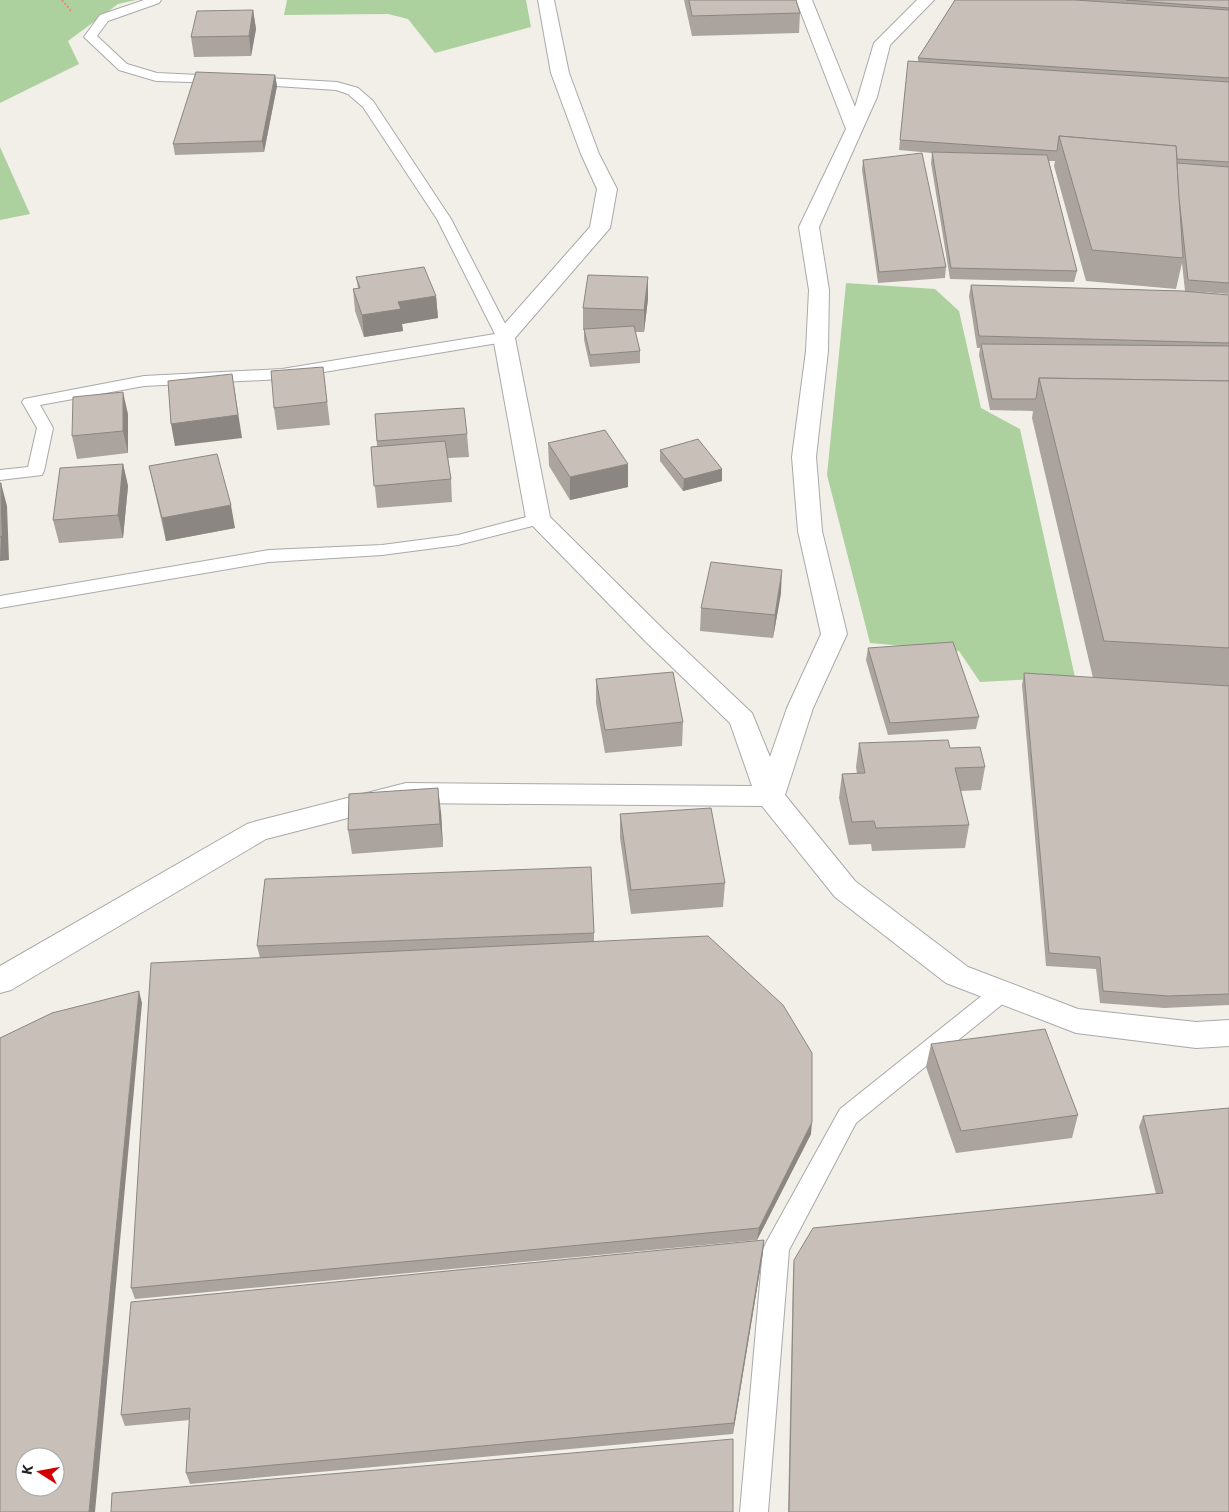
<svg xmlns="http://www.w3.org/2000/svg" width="1229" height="1512" font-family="Commissioner,sans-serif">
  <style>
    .forest { fill: #add19e }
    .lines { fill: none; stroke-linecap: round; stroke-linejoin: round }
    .lane-casing { stroke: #a9a9a9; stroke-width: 2 }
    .street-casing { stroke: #a9a9a9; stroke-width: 2 }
    .path { stroke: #fa8072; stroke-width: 2; stroke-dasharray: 2 2; stroke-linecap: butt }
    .lane { fill: #fff; fill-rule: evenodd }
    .street { fill: #fff; fill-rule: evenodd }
    .wall { fill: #aba49e }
    .shaded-wall { fill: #8b8681 }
    .building { fill: #c7bfb8; stroke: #8b8681; fill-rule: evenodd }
  </style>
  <rect width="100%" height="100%" fill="#f2efe9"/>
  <g class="forest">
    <path d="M 0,0 L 136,0 L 118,4 L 68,41 L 79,64 L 0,103 Z"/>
    <path d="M 287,0 L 526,0 L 531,27 L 435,53 L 408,19 L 388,14 L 284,15 Z"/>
    <path d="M 0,147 L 30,214 L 0,220 Z"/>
    <path d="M 846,283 L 935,289 L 959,311 L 981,408 L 1020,429 L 1075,677 L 980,682 L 959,651 L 870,643 L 827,475 Z"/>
  </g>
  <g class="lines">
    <defs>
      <g id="lane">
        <path d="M 144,0 L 161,0 L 159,3 L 108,21 L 97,36 L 127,64 L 157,73 L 220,76 L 226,80 L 224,83 L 156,81 L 119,70 L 84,37 L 100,15 Z"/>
        <path d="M 249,77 L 337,82 L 358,88 L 373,101 L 451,219 L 512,337 L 509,340 L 504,342 L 282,379 L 144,386 L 40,405 L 53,428 L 44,471 L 42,475 L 0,480 L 0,470 L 28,467 L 37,428 L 22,402 L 24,399 L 144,376 L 282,369 L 495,334 L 437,219 L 363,107 L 348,94 L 336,90 L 245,84 L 243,81 Z"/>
        <path d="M 538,514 L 544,515 L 547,519 L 544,523 L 458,545 L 382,555 L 269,562 L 0,608 L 0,596 L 269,550 L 382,545 L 458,535 Z"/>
        <path d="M 1002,983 L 1010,986 L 1013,992 L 1010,998 L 856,1123 L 789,1250 L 768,1512 L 740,1512 L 763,1249 L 767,1241 L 840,1109 L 994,986 Z"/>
      </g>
      <path id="street" d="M 538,0 L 554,0 L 569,73 L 599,154 L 617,189 L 610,228 L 515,338 L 550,517 L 664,630 L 752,713 L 770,757 L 787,708 L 821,634 L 798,531 L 792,457 L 806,351 L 809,290 L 799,227 L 846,129 L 796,0 L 812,0 L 855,107 L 874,43 L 917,0 L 934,0 L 890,45 L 877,97 L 819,227 L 829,290 L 828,351 L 816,457 L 822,531 L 847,634 L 813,708 L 785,795 L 855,881 L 968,967 L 1078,1009 L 1196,1022 L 1229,1020 L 1229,1046 L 1196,1048 L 1076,1033 L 946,983 L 835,897 L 762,806 L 406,803 L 266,839 L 11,990 L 0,993 L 0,966 L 247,824 L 257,821 L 406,783 L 752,786 L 730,723 L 646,642 L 526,519 L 493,337 L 590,227 L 597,189 L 581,154 L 551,73 Z"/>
    </defs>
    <use href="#lane" class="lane-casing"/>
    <use href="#street" class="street-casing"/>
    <path class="path" d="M 62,0 L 71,11"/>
    <use href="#lane" class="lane"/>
    <use href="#street" class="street"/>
  </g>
  <g class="wall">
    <path d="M 684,0 L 796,0 L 800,13 L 799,33 L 692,36 Z"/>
    <path d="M 955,0 L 1229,0 L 1229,294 L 1189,291 L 1229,295 L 1229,1005 L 1164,1008 L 1100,1003 L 1096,969 L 1046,966 L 1022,685 L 1024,673 L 1093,678 L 1032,418 L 1033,411 L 990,410 L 979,355 L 980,348 L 977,348 L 969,296 L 971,285 L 1185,291 L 1182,263 L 1176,289 L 1086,281 L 1054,166 L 1055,161 L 1049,161 L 1077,271 L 1074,282 L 950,279 L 931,163 L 932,153 L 899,150 L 908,61 L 918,62 L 918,58 Z"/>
    <path d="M 253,10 L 256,29 L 251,56 L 194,57 L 191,37 Z"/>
    <path d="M 275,75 L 277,86 L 264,152 L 175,155 L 173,144 Z"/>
    <path d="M 863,160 L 946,267 L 945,278 L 878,283 L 862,170 Z"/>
    <path d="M 356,277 L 436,296 L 438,318 L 402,324 L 403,331 L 364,337 L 355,311 L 353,289 L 358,288 Z"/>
    <path d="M 648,299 L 644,332 L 635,332 L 640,351 L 640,363 L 590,367 L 584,340 L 584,330 L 583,330 L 583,308 Z"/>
    <path d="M 323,367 L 330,425 L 277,430 L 274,408 Z"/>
    <path d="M 128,414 L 128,453 L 77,459 L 72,436 Z"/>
    <path d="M 375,414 L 467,434 L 469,457 L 448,458 L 451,479 L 452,502 L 377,508 L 371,447 L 377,446 Z"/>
    <path d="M 548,443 L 628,487 L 570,500 L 549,466 Z"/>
    <path d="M 660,450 L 722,469 L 722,481 L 683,491 L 660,461 Z"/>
    <path d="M 123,464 L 128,486 L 123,538 L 59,543 L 53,520 Z"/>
    <path d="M 149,466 L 235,528 L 166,541 Z"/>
    <path d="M 781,593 L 773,638 L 700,631 L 701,608 Z"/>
    <path d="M 868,648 L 979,717 L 976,729 L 888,735 L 866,660 Z"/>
    <path d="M 596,679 L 683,722 L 682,746 L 605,753 L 596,703 Z"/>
    <path d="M 859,743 L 950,748 L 985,767 L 981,790 L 961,791 L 969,825 L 965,848 L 872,851 L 871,844 L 849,845 L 839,798 L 842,774 L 857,774 L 856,767 Z"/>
    <path d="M 441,812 L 443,847 L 352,854 L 348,830 Z"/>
    <path d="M 620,814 L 725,883 L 723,907 L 631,914 L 620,838 Z"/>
    <path d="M 594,933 L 594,941 L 811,1134 L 757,1240 L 135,1299 L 131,1288 L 260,958 L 257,946 Z"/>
    <path d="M 931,1044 L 1078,1115 L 1072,1138 L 956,1153 L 926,1067 Z"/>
    <path d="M 1229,1108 L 1229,1512 L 788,1512 L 793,1272 L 794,1260 L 1156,1194 L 1139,1127 L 1143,1116 Z"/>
    <path d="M 764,1240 L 763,1252 L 733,1434 L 190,1484 L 186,1473 L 190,1420 L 125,1426 L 121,1415 Z"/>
  </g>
  <g class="shaded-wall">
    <path d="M 253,10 L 256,29 L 251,56 L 249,36 Z"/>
    <path d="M 275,75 L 277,86 L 264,152 L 262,141 Z"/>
    <path d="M 648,277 L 648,299 L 644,332 L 644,310 Z"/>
    <path d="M 436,296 L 438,318 L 402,324 L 403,331 L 364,337 L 362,315 L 398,302 Z"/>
    <path d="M 232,374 L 242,438 L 175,446 L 171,424 Z"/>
    <path d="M 123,392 L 128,414 L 128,453 L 123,431 Z"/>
    <path d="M 123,464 L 128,486 L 123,538 L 118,515 Z"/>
    <path d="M 628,464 L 628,487 L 570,500 L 570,477 Z"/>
    <path d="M 722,469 L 722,481 L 683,491 L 684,479 Z"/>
    <path d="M 1,483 L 7,506 L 9,560 L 0,561 Z"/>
    <path d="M 231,505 L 235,528 L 166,541 L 162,518 Z"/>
    <path d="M 782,570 L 781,593 L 773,638 L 775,615 Z"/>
    <path d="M 438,788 L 441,812 L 443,847 L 440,824 Z"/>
    <path d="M 139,991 L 142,1003 L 95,1512 L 89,1512 Z"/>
    <path d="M 812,1122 L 811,1134 L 757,1240 L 759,1228 Z"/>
    <path d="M 764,1240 L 763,1252 L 733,1434 L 734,1423 Z"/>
  </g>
  <g class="building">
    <path d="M 689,0 L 796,0 L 800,13 L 692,16 Z"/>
    <path d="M 955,0 L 1075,0 L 1229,10 L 1229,78 L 918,58 Z"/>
    <path d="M 1126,0 L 1229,0 L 1229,8 Z"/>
    <path d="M 253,10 L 249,36 L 191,37 L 197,11 Z"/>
    <path d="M 908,61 L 1229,82 L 1229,162 L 1177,159 L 1176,146 L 1059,136 L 1057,151 L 900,140 Z"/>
    <path d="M 196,72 L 275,75 L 262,141 L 173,144 Z"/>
    <path d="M 1059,136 L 1176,146 L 1183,258 L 1092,250 Z"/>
    <path d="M 932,152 L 1047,155 L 1077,271 L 951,268 Z"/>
    <path d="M 922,153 L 946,267 L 879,272 L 863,160 Z"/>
    <path d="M 1177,163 L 1229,167 L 1229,283 L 1188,280 L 1179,198 Z"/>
    <path d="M 424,267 L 436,296 L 398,302 L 401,309 L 362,315 L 353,289 L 360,288 L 356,277 Z"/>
    <path d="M 588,275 L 648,277 L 644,310 L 583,308 Z"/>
    <path d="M 971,285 L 1182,291 L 1229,295 L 1229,343 L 979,336 Z"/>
    <path d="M 634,326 L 640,351 L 590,355 L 584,329 Z"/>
    <path d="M 981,344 L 1229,346 L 1229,381 L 1039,378 L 1036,399 L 992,399 Z"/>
    <path d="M 323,367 L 327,402 L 274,408 L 271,371 Z"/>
    <path d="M 232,374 L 238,415 L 171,424 L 168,381 Z"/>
    <path d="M 1039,378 L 1229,381 L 1229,648 L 1104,641 Z"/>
    <path d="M 123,392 L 123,431 L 72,436 L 73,397 Z"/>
    <path d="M 464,408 L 467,434 L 377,441 L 375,414 Z"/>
    <path d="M 605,430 L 628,464 L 570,477 L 548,443 Z"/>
    <path d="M 698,439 L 722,469 L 684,479 L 660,450 Z"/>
    <path d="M 445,441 L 451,479 L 374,486 L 371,447 Z"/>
    <path d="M 217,454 L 231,505 L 162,518 L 149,466 Z"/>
    <path d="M 123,464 L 118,515 L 53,520 L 60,468 Z"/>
    <path d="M 0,483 L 1,483 L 2,536 L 0,537 Z"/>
    <path d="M 711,562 L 782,570 L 775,615 L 701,608 Z"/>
    <path d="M 953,642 L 979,717 L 890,723 L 868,648 Z"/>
    <path d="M 673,672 L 683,722 L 605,730 L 596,679 Z"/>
    <path d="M 1024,673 L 1229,686 L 1229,994 L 1168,996 L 1103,991 L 1100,957 L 1049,953 Z"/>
    <path d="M 948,740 L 950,748 L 980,747 L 985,767 L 955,768 L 969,825 L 876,828 L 874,821 L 852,822 L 842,774 L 865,773 L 859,743 Z"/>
    <path d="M 438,788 L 440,824 L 348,830 L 349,794 Z"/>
    <path d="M 711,808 L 725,883 L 631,890 L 620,814 Z"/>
    <path d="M 591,867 L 594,933 L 257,946 L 265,879 Z"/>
    <path d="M 708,936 L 783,1005 L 812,1053 L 812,1122 L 759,1228 L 131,1288 L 151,963 Z"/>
    <path d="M 139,991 L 89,1512 L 0,1512 L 0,1038 L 52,1013 ZM 25,1457 L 55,1457 L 55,1487 L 25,1487 Z"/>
    <path d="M 1045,1029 L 1078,1115 L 961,1131 L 931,1044 Z"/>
    <path d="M 1229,1108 L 1229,1512 L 789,1512 L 794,1260 L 813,1228 L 1163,1193 L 1143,1116 Z"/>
    <path d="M 764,1240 L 734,1423 L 186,1473 L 190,1408 L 121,1415 L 131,1302 Z"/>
    <path d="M 733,1439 L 733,1512 L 111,1512 L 112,1493 Z"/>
  </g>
  <g transform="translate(40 1472) rotate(281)"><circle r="24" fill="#ffffff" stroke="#a7a7a7"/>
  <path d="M0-4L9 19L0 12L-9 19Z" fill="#d40000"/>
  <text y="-8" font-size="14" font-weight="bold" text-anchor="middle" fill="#222222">K</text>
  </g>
</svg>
